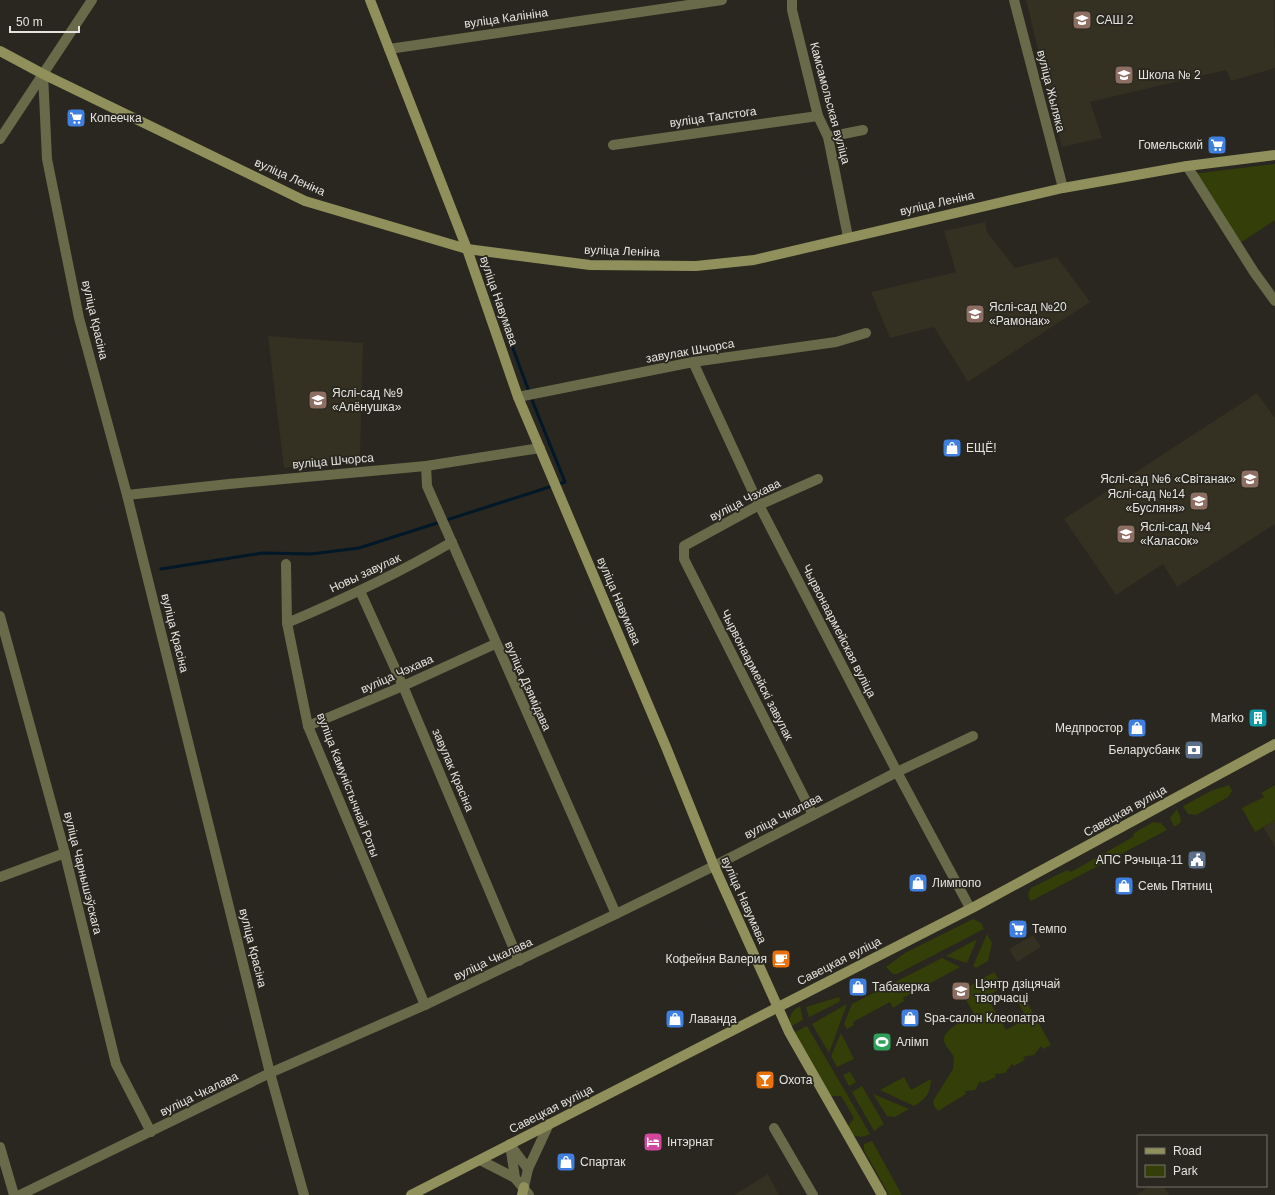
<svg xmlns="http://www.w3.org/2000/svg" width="1275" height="1195" font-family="Arial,sans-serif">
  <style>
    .built { fill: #343022 }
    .green { fill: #343e08 }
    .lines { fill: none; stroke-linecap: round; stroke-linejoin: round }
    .stream { stroke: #021828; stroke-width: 3 }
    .street { stroke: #696a4a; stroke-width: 10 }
    .secondary { stroke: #8f905b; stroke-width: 10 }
    .labels { text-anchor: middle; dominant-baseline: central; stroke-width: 3.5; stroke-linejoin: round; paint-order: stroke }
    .street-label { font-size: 12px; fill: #e4e3de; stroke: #29271f }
    .poi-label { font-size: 12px; fill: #e4e3de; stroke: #29271f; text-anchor: start }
  </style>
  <rect width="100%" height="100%" fill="#29271f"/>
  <g class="built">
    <path d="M 1026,0 L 1274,0 L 1275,68 L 1231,81 L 1226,70 L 1090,102 L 1102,138 L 1062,147 Z"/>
    <path d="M 985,222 L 987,232 L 1015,268 L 1057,257 L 1090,302 L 968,382 L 934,327 L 890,338 L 871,292 L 956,272 L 944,231 Z"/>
    <path d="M 268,336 L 363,343 L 360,456 L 284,468 Z"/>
    <path d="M 1257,393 L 1275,418 L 1275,524 L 1177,587 L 1163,564 L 1116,595 L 1064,519 Z"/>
    <path d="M 1275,820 L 1275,847 L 1263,827 Z"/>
    <path d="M 1033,935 L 1041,947 L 1017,962 L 1009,949 Z"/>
    <path d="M 768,1174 L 779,1195 L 734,1195 Z"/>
    <path d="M 1150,1186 L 1163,1186 L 1169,1195 L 1136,1195 Z"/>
  </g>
  <g class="green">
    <path d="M 1275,164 L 1275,220 L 1237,245 L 1192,174 Z"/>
    <path d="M 1229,785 L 1232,791 L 1228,797 L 1196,815 L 1188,814 L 1183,806 L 1211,791 Z"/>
    <path d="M 1275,785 L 1275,820 L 1255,832 L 1242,808 L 1264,797 L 1261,793 Z"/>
    <path d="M 1177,809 L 1180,816 L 1181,822 L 1174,827 L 1170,818 Z"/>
    <path d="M 1153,822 L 1161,823 L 1167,830 L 1031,901 C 1027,897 1028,892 1031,888 L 1067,870 L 1071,872 L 1133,837 L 1134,833 Z"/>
    <path d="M 973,919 L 981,923 L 984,929 L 897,974 L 893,974 L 886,967 L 905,953 Z"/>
    <path d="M 987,934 L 992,943 L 988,961 L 976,968 L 973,966 Z"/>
    <path d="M 977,939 L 967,963 L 946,956 Z"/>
    <path d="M 942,958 L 960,967 L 903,998 L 904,1001 L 893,1008 L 890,1002 L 853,1022 L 854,1025 L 847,1029 L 844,1024 L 852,1004 Z"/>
    <path d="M 994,972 L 1003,986 L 987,997 L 1006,1030 L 1027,1018 L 1017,1001 L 1024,997 L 1051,1045 L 1043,1049 L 1041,1046 L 1034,1055 L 1023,1057 L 1025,1060 L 1014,1066 L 1012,1064 L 1005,1073 L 995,1074 L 996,1077 L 982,1083 L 980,1081 L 975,1090 L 965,1091 L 966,1094 L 938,1111 L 934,1106 L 933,1101 L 953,1069 L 954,1057 C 951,1052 945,1046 944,1041 C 942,1030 966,1019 974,1014 L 961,991 Z"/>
    <path d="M 839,997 L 840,1000 L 839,1002 L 809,1017 L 806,1007 Z"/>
    <path d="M 847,1004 L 829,1053 L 812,1024 Z"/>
    <path d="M 800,1006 L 803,1020 L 790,1027 C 788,1017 791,1011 800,1006 Z"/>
    <path d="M 807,1026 L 870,1134 C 864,1137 858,1138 852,1134 L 848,1126 L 854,1118 L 841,1096 L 829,1096 L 793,1033 Z"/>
    <path d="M 841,1033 L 854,1059 L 837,1067 L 831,1056 Z"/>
    <path d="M 850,1072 L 856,1082 L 849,1086 L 843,1075 Z"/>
    <path d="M 904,1077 L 911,1090 L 931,1079 C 930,1094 927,1098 914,1106 L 880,1090 Z"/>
    <path d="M 862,1086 L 884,1124 L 874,1131 L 852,1092 Z"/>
    <path d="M 873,1094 L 909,1109 L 895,1117 L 887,1116 Z"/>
    <path d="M 872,1141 L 902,1195 L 889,1195 L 864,1150 L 864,1144 Z"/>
  </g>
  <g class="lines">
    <path class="stream" d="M 161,569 L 263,553 L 311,554 L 359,548 L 565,482 L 534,405 L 482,265"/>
    <g class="street">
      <path d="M 792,0 L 792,10 L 818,116 L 828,137 L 848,237"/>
      <path d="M 1014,0 L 1063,188"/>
      <path d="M 389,49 L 722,0"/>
      <path d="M 43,74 L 47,159 L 79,318 L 127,495 L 270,1073 L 304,1195"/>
      <path d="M 828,137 L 863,130"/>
      <path d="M 0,139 L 92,0"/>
      <path d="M 613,145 L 818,116"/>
      <path d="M 1187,166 L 1254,272 L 1275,301"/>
      <path d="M 693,362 L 759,505 L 897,772 L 970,908"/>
      <path d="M 518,397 L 693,362 L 836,342 L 866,333"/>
      <path d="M 426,466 L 427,486 L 616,914"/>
      <path d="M 127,495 L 229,484 L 426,466 L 540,448"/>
      <path d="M 286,564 L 287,623 L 308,726 L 425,1005"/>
      <path d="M 360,591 L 403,686 L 519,961"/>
      <path d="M 0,616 L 63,846 L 116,1064 L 151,1132"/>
      <path d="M 287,623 C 344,599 399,573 452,542"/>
      <path d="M 308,726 L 403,686 L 495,644"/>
      <path d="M 813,815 L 684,559 L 684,546 L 759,505 L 818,479"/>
      <path d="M 0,877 L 65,853"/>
      <path d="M 774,1128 L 813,1195"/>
      <path d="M 510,1144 L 515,1178 L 529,1195"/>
      <path d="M 511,1146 L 528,1169"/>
      <path d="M 0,1147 L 14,1195"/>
      <path d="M 480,1160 L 515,1178"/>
      <path d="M 524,1187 L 528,1169 L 549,1124"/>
      <path d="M 20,1195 L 270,1073 L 425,1005 L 616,914 L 714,866 L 897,772 L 973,736"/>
    </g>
    <g class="secondary">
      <path d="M 370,0 L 467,249 L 518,397 L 666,747 L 714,866 L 789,1032 L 882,1195"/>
      <path d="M 0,51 L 43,74 L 305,201 L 467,249 L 590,265 L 696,266 L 754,260 L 1063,188 L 1187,166 L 1275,155"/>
      <path d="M 411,1195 L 974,907 L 1275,744"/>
      <path d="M 522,1195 L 524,1187"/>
    </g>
  </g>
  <defs>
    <symbol id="school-square" viewBox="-11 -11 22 22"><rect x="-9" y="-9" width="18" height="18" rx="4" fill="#8d6e63" stroke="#29271f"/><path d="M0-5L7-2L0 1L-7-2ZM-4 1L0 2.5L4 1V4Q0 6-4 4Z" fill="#fff"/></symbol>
    <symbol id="supermarket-square" viewBox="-11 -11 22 22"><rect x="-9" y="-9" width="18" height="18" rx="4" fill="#3f7fe0" stroke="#29271f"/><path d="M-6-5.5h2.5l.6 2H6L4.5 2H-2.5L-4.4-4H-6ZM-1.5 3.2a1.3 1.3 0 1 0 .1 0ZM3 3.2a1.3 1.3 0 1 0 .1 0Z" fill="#fff"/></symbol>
    <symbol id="shop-square" viewBox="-11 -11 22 22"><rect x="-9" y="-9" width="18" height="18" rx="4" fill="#3f7fe0" stroke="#29271f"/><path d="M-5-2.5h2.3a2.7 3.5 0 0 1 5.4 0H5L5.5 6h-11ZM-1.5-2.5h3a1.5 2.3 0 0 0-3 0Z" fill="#fff"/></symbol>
    <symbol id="building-square" viewBox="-11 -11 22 22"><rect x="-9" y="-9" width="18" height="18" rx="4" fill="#0f9aa8" stroke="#29271f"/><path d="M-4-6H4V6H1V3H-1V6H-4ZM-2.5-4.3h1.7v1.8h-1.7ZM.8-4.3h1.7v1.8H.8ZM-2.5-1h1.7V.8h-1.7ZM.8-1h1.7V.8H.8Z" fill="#fff"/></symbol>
    <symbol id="bank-square" viewBox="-11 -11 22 22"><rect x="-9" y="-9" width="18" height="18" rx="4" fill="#5c6f8a" stroke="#29271f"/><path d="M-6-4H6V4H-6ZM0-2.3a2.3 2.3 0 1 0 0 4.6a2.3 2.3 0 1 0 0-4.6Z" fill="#fff"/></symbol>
    <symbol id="civic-square" viewBox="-11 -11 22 22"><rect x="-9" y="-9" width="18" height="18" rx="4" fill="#5c6f8a" stroke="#29271f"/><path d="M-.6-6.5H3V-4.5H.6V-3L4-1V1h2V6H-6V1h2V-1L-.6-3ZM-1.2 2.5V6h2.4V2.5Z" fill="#fff"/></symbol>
    <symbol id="cafe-square" viewBox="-11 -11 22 22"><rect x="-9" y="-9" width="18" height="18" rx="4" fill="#e8710a" stroke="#29271f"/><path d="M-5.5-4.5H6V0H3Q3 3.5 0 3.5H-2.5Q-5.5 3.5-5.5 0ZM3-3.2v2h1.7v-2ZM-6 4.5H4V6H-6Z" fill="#fff"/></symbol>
    <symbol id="stadium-square" viewBox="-11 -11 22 22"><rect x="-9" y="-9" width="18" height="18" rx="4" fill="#2e9e5b" stroke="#29271f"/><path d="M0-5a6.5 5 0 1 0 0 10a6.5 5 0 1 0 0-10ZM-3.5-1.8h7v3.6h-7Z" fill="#fff"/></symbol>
    <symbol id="bar-square" viewBox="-11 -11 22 22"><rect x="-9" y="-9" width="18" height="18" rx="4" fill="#e8710a" stroke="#29271f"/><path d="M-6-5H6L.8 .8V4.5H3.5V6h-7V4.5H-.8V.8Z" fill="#fff"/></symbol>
    <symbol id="hotel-square" viewBox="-11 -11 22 22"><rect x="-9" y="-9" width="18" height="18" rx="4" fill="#d1479c" stroke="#29271f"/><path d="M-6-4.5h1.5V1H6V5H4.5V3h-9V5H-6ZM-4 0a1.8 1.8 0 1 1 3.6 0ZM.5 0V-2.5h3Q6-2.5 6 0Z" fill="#fff"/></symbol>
  </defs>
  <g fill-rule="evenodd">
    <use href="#school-square" x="1071" y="9" width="22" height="22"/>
    <use href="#school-square" x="1113" y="64" width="22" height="22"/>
    <use href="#supermarket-square" x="65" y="107" width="22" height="22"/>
    <use href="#supermarket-square" x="1206" y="134" width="22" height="22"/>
    <use href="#school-square" x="964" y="303" width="22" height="22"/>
    <use href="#school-square" x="307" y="389" width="22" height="22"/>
    <use href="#shop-square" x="941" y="437" width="22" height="22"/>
    <use href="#school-square" x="1239" y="468" width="22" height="22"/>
    <use href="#school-square" x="1188" y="490" width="22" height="22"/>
    <use href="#school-square" x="1115" y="523" width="22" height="22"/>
    <use href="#building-square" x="1247" y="707" width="22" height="22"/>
    <use href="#shop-square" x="1126" y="717" width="22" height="22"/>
    <use href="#bank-square" x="1183" y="739" width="22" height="22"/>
    <use href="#civic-square" x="1186" y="849" width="22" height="22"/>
    <use href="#shop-square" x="907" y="872" width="22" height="22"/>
    <use href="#shop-square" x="1113" y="875" width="22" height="22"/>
    <use href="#supermarket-square" x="1007" y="918" width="22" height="22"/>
    <use href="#cafe-square" x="770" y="948" width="22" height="22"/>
    <use href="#shop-square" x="847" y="976" width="22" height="22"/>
    <use href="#school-square" x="950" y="980" width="22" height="22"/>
    <use href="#shop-square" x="899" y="1007" width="22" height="22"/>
    <use href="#shop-square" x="664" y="1008" width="22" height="22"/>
    <use href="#stadium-square" x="871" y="1031" width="22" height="22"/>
    <use href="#bar-square" x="754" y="1069" width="22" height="22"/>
    <use href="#hotel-square" x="642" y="1131" width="22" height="22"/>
    <use href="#shop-square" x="555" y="1151" width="22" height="22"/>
  </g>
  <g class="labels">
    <g class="street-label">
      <text transform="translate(506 18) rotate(-8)">вуліца Калініна</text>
      <text transform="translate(1051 91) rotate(76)">вуліца Жыляка</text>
      <text transform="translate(830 103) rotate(75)">Камсамольская вуліца</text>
      <text transform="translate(713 117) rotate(-8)">вуліца Талстога</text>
      <text transform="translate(290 177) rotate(24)">вуліца Леніна</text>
      <text transform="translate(937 203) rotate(-13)">вуліца Леніна</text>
      <text transform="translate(622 251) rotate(2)">вуліца Леніна</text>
      <text transform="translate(499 301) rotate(71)">вуліца Навумава</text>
      <text transform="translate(95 320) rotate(77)">вуліца Красіна</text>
      <text transform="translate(690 351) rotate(-10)">завулак Шчорса</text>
      <text transform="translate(333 461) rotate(-5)">вуліца Шчорса</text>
      <text transform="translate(745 500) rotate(-27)">вуліца Чэхава</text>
      <text transform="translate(365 573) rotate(-25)">Новы завулак</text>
      <text transform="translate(619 601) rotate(67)">вуліца Навумава</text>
      <text transform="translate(839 631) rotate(63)">Чырвонаармейская вуліца</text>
      <text transform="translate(175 633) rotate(76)">вуліца Красіна</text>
      <text transform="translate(397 674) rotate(-24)">вуліца Чэхава</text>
      <text transform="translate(757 675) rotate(63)">Чырвонаармейскі завулак</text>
      <text transform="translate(528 686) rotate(66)">вуліца Дзямідава</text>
      <text transform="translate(453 770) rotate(67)">завулак Красіна</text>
      <text transform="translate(348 785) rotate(69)">вуліца Камуністычнай Роты</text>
      <text transform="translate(1125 811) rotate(-29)">Савецкая вуліца</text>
      <text transform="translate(783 816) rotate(-27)">вуліца Чкалава</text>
      <text transform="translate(83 873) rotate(76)">вуліца Чарнышэўскага</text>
      <text transform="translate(744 900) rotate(66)">вуліца Навумава</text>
      <text transform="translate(253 948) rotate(76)">вуліца Красіна</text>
      <text transform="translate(493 959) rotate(-25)">вуліца Чкалава</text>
      <text transform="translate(839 961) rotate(-27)">Савецкая вуліца</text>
      <text transform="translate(199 1094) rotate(-26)">вуліца Чкалава</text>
      <text transform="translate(551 1109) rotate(-27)">Савецкая вуліца</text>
    </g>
    <g class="poi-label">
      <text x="1096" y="20">САШ 2</text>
      <text x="1138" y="75">Школа № 2</text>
      <text x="90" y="118">Копеечка</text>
      <text x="1203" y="145" text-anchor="end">Гомельский</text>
      <text x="989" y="307">Яслі-сад №20<tspan x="989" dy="14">«Рамонак»</tspan></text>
      <text x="332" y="393">Яслі-сад №9<tspan x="332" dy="14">«Алёнушка»</tspan></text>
      <text x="966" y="448">ЕЩЁ!</text>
      <text x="1236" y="479" text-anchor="end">Яслі-сад №6 «Світанак»</text>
      <text x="1185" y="494" text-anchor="end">Яслі-сад №14<tspan x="1185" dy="14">«Бусляня»</tspan></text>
      <text x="1140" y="527">Яслі-сад №4<tspan x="1140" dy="14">«Каласок»</tspan></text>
      <text x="1244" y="718" text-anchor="end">Marko</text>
      <text x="1123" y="728" text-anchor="end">Медпростор</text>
      <text x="1180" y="750" text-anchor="end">Беларусбанк</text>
      <text x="1183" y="860" text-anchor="end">АПС Рэчыца-11</text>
      <text x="932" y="883">Лимпопо</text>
      <text x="1138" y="886">Семь Пятниц</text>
      <text x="1032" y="929">Темпо</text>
      <text x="767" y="959" text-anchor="end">Кофейня Валерия</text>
      <text x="975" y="984">Цэнтр дзіцячай<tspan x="975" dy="14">творчасці</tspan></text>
      <text x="872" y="987">Табакерка</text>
      <text x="924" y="1018">Spa-салон Клеопатра</text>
      <text x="689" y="1019">Лаванда</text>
      <text x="896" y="1042">Алімп</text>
      <text x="779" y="1080">Охота</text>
      <text x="667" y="1142">Інтэрнат</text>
      <text x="580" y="1162">Спартак</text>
    </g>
  </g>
  <rect x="1137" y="1135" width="130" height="52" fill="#29271f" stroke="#74726b"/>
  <rect x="1145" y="1148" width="20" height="6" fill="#8f905b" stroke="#74726b"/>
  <text x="1173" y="1155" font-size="12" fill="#e4e3de">Road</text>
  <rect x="1145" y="1165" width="20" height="12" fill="#343e08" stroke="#74726b"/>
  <text x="1173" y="1175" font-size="12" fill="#e4e3de">Park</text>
  <path d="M10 26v6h69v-6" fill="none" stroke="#e4e3de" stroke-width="2"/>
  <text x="16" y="26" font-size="12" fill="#e4e3de" stroke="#29271f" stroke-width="3" paint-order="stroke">50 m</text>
</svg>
